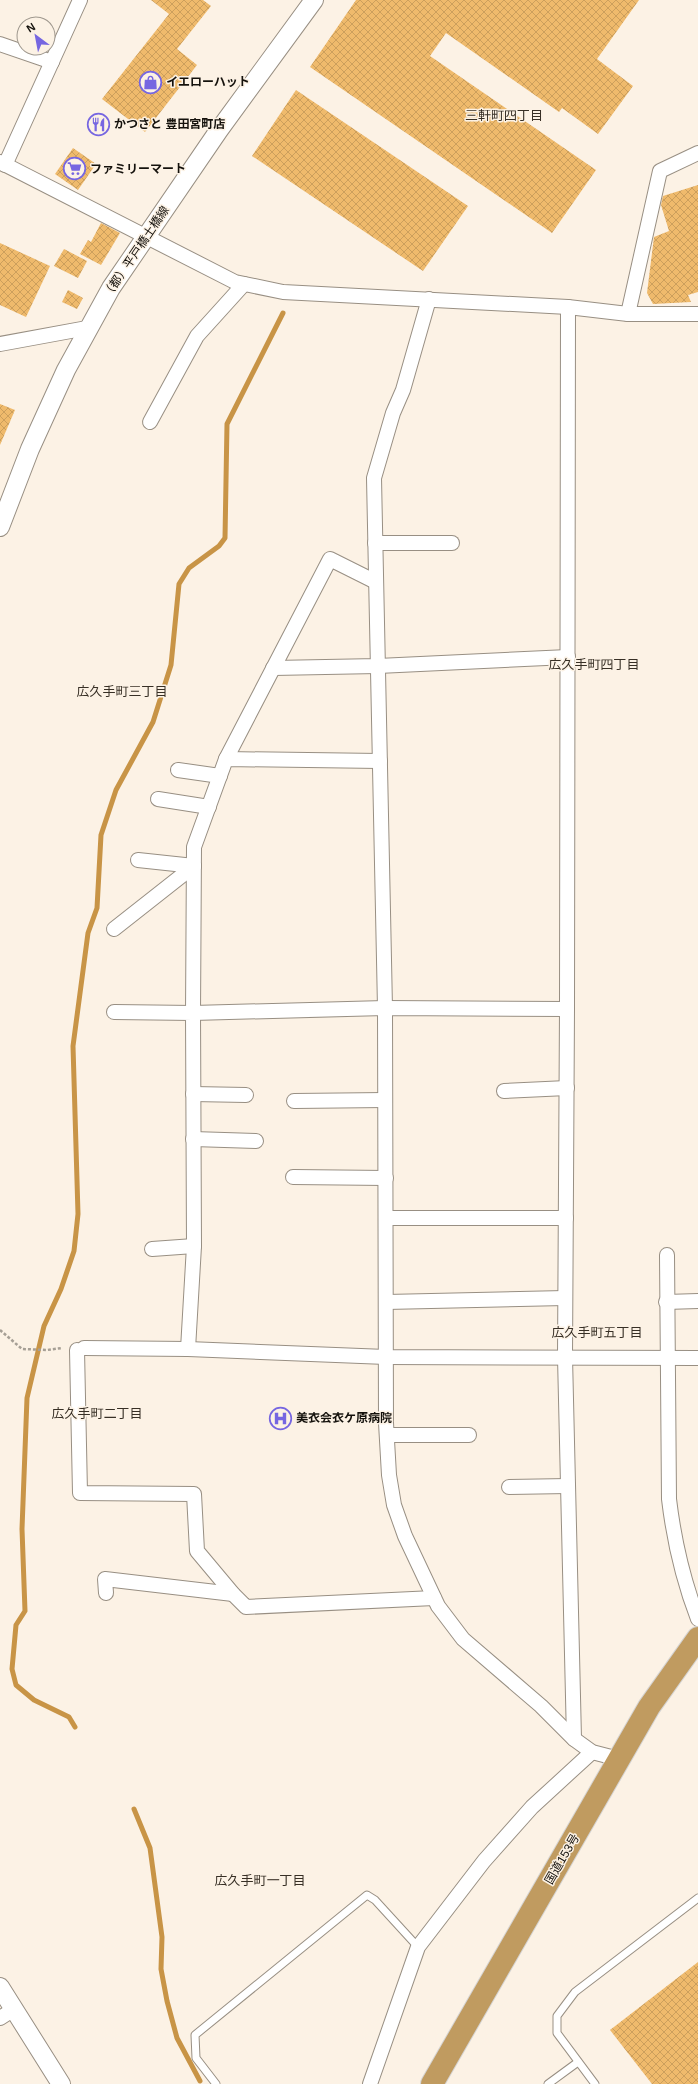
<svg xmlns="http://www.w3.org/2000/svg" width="698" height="2084" font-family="Arial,'Noto Sans JP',sans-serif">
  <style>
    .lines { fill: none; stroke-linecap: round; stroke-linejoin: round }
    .stream { stroke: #c89446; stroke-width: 5 }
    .building { fill: url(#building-cross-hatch) }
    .service-casing { stroke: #988f83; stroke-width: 9 }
    .minor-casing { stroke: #988f83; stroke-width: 16 }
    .tertiary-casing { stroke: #988f83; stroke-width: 20 }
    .trunk-casing { stroke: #d5d4d3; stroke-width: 24 }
    .path { stroke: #a69f95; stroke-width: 2.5; stroke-dasharray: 3 2; stroke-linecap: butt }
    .service { stroke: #fff; stroke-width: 7 }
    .minor { stroke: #fff; stroke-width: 14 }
    .tertiary { stroke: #fff; stroke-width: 18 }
    .trunk { stroke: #c09b60; stroke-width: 22 }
    .labels { text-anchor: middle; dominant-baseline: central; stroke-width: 3; stroke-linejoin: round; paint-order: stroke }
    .poi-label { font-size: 12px; font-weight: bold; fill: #14110c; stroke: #fcf2e5; text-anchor: start }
    .street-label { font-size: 12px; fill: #14110c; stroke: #fcf2e5 }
    .neighbourhood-label { font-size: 13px; fill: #372f25; stroke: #fcf2e5 }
  </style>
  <defs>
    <pattern id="building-cross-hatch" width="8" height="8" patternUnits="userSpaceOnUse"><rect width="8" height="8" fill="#efba6c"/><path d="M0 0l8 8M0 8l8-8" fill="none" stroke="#cc9f5c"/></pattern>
  </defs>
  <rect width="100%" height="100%" fill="#fcf2e5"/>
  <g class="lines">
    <g class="stream">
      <path d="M 75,1727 L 69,1717 L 34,1700 L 16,1685 L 12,1669 L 16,1625 L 25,1611 L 22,1529 L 27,1398 L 44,1326 L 61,1289 L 74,1251 L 78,1214 L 73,1046 L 88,933 L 97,908 L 101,835 L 116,790 L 153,722 L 171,665 L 179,584 L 189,568 L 219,546 L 225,538 L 227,424 L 283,313"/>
      <path d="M 134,1809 L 150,1848 L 162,1937 L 161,1969 L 167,2001 L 177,2038 L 200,2081"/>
    </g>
  </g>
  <g class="building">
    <path d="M 151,0 L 203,0 L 211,6 L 177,49 L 197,65 L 145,132 L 102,99 L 169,14 Z"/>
    <path d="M 356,0 L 639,0 L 597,59 L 633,86 L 598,134 L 562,108 L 559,112 L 446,33 L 430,56 L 596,170 L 552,233 L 310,67 Z"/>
    <path d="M 296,90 L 468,206 L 423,271 L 252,156 Z"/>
    <path d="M 73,148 L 96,164 L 78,190 L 55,174 Z"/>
    <path d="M 698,185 L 698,292 L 688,295 L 691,302 L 653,304 L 647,293 L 654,237 L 669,231 L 661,205 L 663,196 Z"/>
    <path d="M 101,223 L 120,233 L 101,265 L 80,254 L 88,240 L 91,242 Z"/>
    <path d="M 0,243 L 50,266 L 26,317 L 0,305 Z"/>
    <path d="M 64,249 L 87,261 L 78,278 L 54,266 Z"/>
    <path d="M 68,290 L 83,298 L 77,309 L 62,302 Z"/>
    <path d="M 0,404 L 15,410 L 0,445 Z"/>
    <path d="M 698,1962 L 698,2084 L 652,2084 L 610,2030 Z"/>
  </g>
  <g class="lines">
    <defs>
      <g id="service">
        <path d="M 216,2084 L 196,2058 L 195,2035 L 367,1895 L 375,1900 L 418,1947"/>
        <path d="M 548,2084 L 578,2062"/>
        <path d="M 595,2084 L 557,2033 L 557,2016 L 575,1992 L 698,1898"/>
      </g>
      <g id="minor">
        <path d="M 0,44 L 52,62"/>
        <path d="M 0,162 L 235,282 L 283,292 L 568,307 L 628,314 L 698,314"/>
        <path d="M 5,165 L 80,0"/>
        <path d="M 429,299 L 403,390 L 393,413 L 374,478 L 385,1008 L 386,1423 L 389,1475 L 394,1505 L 405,1536 L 438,1606 L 463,1639 L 541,1706 L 574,1739 L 592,1752 L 619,1759"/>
        <path d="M 568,307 L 567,1009 L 565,1357 L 574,1739"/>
        <path d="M 628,314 L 660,171 L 698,153"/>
        <path d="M 0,344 L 87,328"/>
        <path d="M 150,422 L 197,336 L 244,284"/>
        <path d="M 375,543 L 452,543"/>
        <path d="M 273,668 L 378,666 L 568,657"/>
        <path d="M 226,759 L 330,559 L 376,582"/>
        <path d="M 380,761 L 226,759 L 194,847 L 193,1013 L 385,1008 L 567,1009"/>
        <path d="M 178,770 L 220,776"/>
        <path d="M 158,799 L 209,807"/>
        <path d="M 138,860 L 194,866"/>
        <path d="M 114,929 L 194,866"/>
        <path d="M 114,1012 L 193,1013 L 194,1246 L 188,1349"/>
        <path d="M 504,1091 L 567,1088"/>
        <path d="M 193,1094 L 246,1095"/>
        <path d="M 294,1101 L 385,1100"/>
        <path d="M 193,1139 L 256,1141"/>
        <path d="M 293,1177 L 386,1178"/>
        <path d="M 386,1218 L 566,1218"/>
        <path d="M 152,1249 L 194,1246"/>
        <path d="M 667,1255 L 669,1499 C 674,1541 683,1580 698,1619"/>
        <path d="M 386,1302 L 565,1298"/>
        <path d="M 666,1302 L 698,1301"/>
        <path d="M 84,1348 L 188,1349 L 386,1357 L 698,1358"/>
        <path d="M 77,1350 L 80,1493 L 194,1494 L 197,1551 L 233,1594 L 246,1607 L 434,1598"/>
        <path d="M 387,1435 L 469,1435"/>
        <path d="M 509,1487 L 568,1486"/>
        <path d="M 106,1593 L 105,1579 L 233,1594"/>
        <path d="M 0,2018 L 14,2009"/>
        <path d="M 370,2084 L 418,1947 L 484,1861 L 532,1807 L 592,1752"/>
      </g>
      <g id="tertiary">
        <path d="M 0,527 L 30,449 L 66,370 L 111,288 L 219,130 L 314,0"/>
        <path d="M 0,1987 L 61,2084"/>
      </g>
      <path id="trunk" d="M 432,2084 L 649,1707 L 698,1638"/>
    </defs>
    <use href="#service" class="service-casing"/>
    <use href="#minor" class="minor-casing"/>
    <use href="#tertiary" class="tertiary-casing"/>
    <use href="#trunk" class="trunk-casing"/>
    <path class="path" d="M 0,1330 L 22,1349 L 47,1350 L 62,1348"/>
    <use href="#service" class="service"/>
    <use href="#minor" class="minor"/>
    <use href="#tertiary" class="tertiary"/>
    <use href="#trunk" class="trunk"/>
  </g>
  <defs>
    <symbol id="shop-ring" viewBox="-11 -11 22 22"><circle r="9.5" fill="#fcf2e5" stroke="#7666e1" stroke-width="1.5"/><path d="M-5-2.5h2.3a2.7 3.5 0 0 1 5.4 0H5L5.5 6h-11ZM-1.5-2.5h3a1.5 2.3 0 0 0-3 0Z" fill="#7666e1"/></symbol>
    <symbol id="restaurant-ring" viewBox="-11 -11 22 22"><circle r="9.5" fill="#fcf2e5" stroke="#7666e1" stroke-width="1.5"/><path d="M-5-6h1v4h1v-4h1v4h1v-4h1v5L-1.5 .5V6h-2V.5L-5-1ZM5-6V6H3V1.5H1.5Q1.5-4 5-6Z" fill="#7666e1"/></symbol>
    <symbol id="supermarket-ring" viewBox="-11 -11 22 22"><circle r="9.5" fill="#fcf2e5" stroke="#7666e1" stroke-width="1.5"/><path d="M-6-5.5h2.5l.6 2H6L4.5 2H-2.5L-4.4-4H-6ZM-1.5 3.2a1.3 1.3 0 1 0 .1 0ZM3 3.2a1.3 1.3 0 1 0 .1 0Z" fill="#7666e1"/></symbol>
    <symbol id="hospital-ring" viewBox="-11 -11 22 22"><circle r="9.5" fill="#fcf2e5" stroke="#7666e1" stroke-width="1.5"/><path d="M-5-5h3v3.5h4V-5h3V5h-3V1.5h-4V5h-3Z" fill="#7666e1"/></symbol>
  </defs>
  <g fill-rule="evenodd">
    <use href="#shop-ring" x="138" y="70" width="25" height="25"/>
    <use href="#restaurant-ring" x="86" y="112" width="25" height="25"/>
    <use href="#supermarket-ring" x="62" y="156" width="25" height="25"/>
    <use href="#hospital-ring" x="268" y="1406" width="25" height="25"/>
  </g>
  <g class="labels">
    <g class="poi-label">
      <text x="166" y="82">イエローハット</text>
      <text x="114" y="124">かつさと 豊田宮町店</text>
      <text x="90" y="169">ファミリーマート</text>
      <text x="296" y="1418">美衣会衣ケ原病院</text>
    </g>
    <g class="street-label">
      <text transform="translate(136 252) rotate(-56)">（都）平戸橋土橋線</text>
      <text transform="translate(562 1859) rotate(-60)">国道153号</text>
    </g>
    <g class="neighbourhood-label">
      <text x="504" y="115">三軒町四丁目</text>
      <text x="594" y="664">広久手町四丁目</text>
      <text x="122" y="691">広久手町三丁目</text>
      <text x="597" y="1332">広久手町五丁目</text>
      <text x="97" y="1413">広久手町二丁目</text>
      <text x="260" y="1880">広久手町一丁目</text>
    </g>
  </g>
  <g transform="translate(36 36) rotate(328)"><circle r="19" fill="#fcf2e5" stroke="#9f988e"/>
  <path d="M0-3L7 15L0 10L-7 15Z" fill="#7666e1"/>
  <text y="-6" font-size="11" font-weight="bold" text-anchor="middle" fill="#14110c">N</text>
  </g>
</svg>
